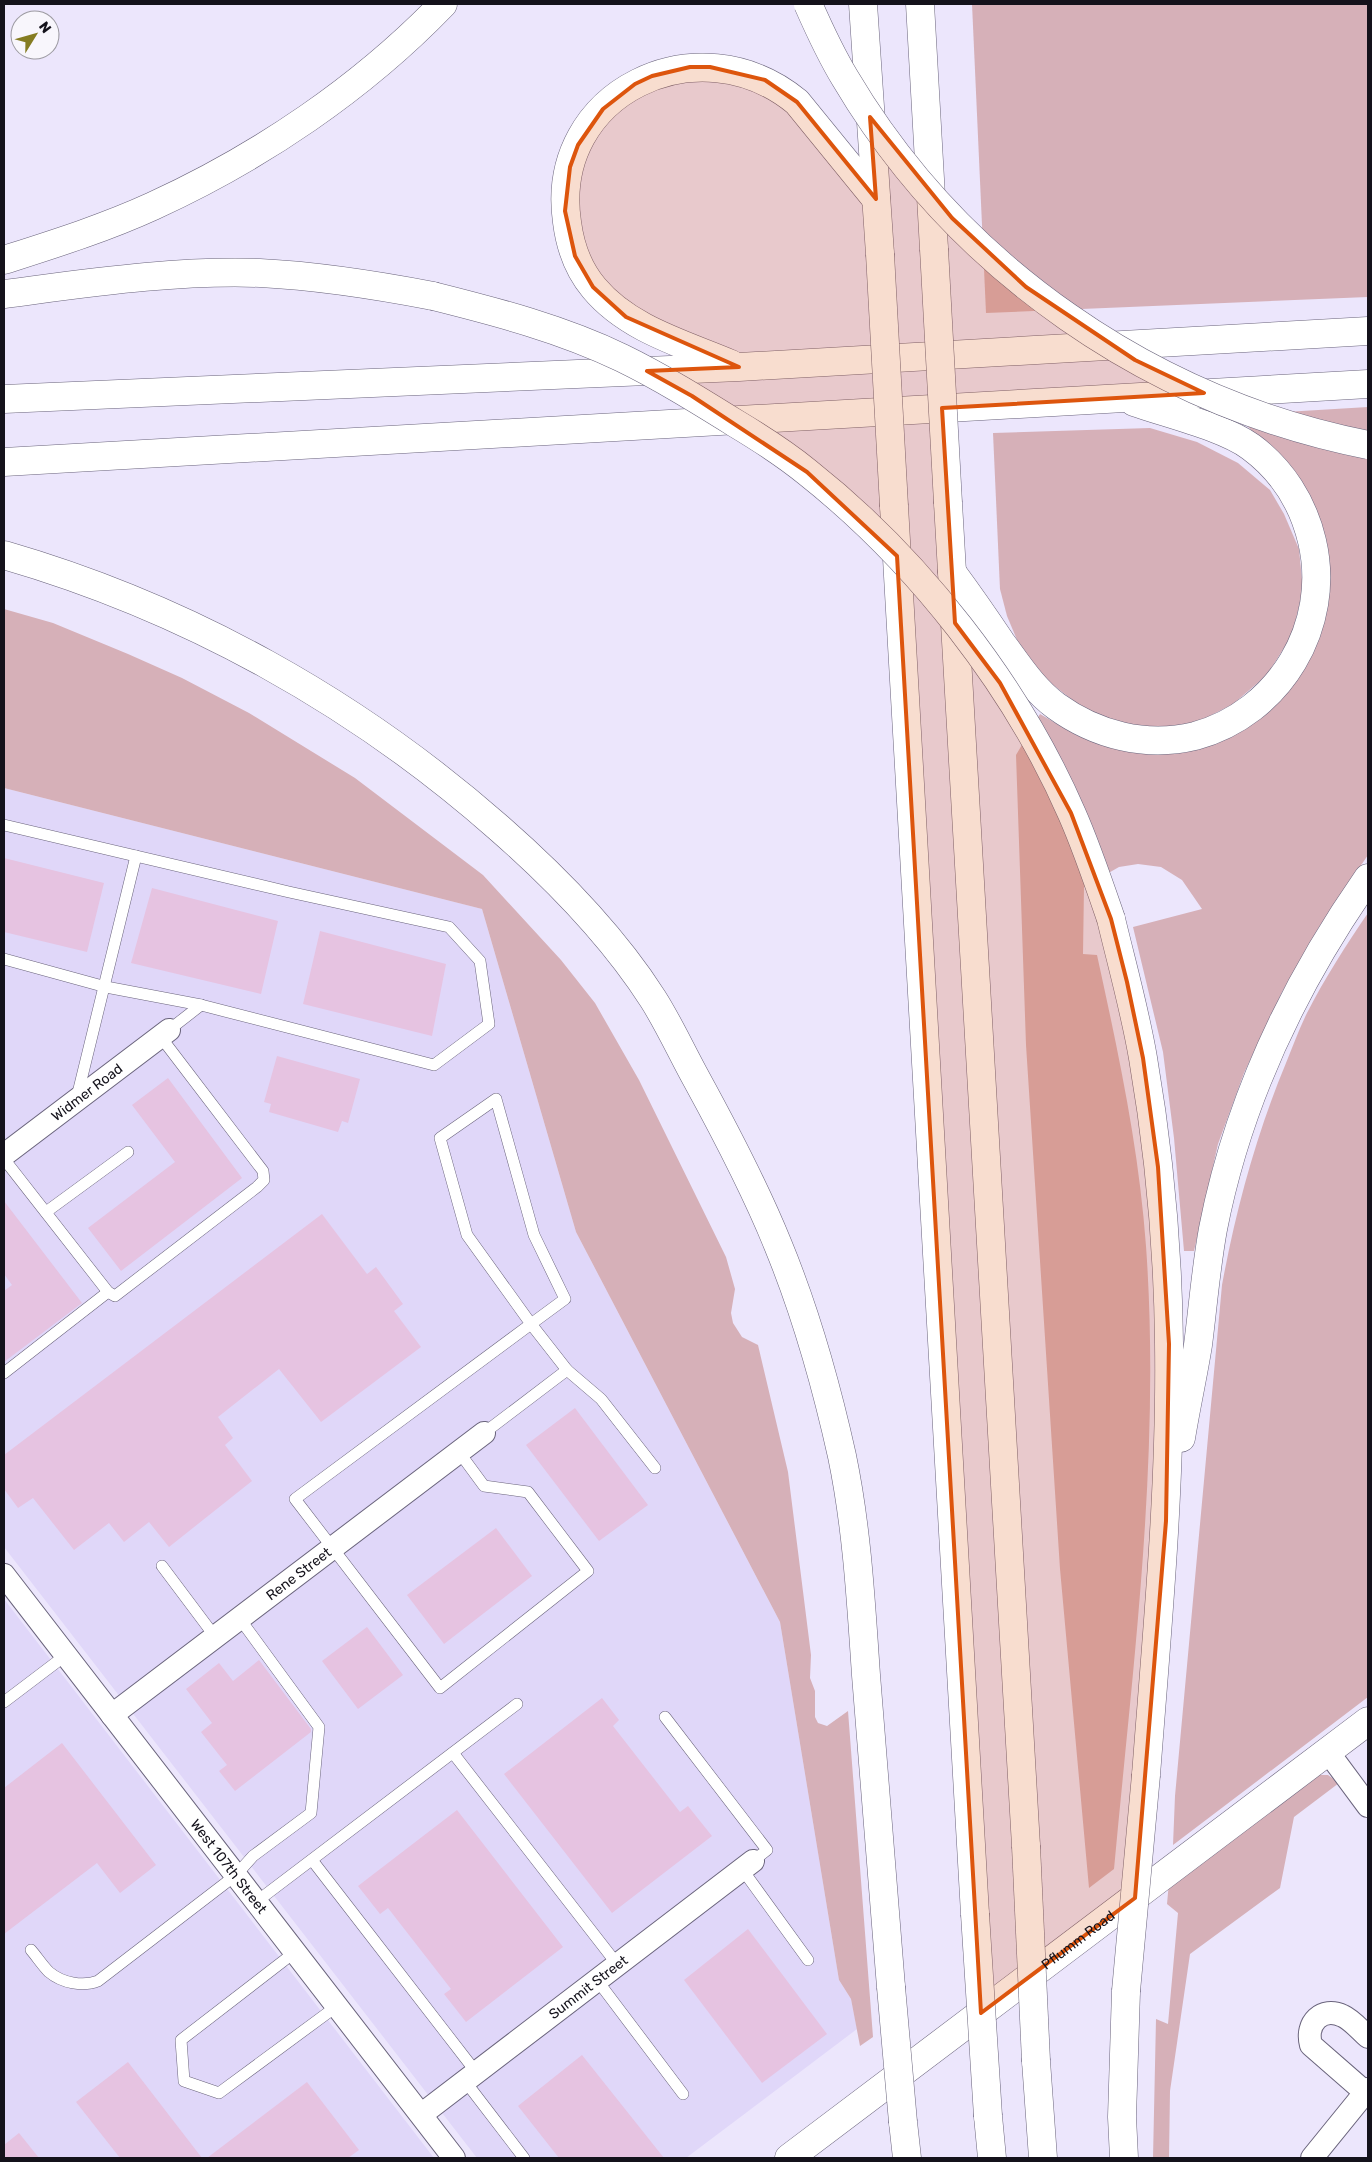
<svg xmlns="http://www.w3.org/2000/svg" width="1372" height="2162" font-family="Rubik,sans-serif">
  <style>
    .built { fill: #e0d7f9 }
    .green { fill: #d6b0b8 }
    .building { fill: #e6c3e1 }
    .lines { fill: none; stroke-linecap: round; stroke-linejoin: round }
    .lane-casing { stroke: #6a647c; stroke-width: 12 }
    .street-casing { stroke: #6a647c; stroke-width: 24 }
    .secondary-casing { stroke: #6a647c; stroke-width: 29 }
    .highway-casing { stroke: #6a647c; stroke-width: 29 }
    .lane { stroke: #fff; stroke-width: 11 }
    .street { stroke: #fff; stroke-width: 22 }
    .secondary { stroke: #fff; stroke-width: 28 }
    .highway { stroke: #fff; stroke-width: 28 }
    .highway-bridge-casing { stroke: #6a647c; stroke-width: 29; stroke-linecap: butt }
    .highway-bridge { stroke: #fff; stroke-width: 28 }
    .marked { fill: #dd550d; fill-opacity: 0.2; stroke: #dd550d; stroke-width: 4; stroke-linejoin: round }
    .labels { text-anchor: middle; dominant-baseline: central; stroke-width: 4; stroke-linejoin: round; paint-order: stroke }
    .street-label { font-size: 14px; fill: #14121b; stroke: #f8f6fc }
  </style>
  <rect width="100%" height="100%" fill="#ece6fc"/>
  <g class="built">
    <path d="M 4,788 L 482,909 L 576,1232 L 780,1622 L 839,1980 L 851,1999 L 857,2029 L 686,2158 L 477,2158 L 4,1547 Z"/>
    <path d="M 4,1599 L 434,2158 L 4,2158 Z"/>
  </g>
  <g class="green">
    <path d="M 972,4 L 1368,4 L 1368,297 L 986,313 Z"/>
    <path d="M 1368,407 L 1368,855 L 1319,927 L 1282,992 L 1244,1073 L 1218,1144 L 1194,1251 L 1184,1251 L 1174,1138 L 1163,1052 L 1133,927 L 1202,909 L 1182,880 L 1161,867 L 1138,864 L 1119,867 L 1084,887 L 1083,954 L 1097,955 C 1118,1051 1139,1148 1146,1246 C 1161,1454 1133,1663 1114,1869 L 1089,1888 L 1060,1569 L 1026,1045 L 1016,755 L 1040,714 L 1076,735 L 1117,748 L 1153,754 L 1192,748 L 1222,739 L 1324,617 L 1279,457 L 1246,425 L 1285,412 Z"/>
    <path d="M 1150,428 L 1197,442 L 1238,463 L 1270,490 L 1284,514 L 1299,549 L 1303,590 L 1292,635 L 1267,675 L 1233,704 L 1198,722 L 1161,729 L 1125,726 L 1093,716 L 1039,674 L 1020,647 L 1007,616 L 1000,589 L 993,433 Z"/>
    <path d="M 4,609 L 53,623 L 128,654 L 182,678 L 249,713 L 355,778 L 483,875 L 561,960 L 595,1003 L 639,1080 L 726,1257 L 735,1289 L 731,1313 L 733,1323 L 742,1337 L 758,1345 L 788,1472 L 811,1655 L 810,1678 L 815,1691 L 815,1717 L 818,1723 L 827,1726 L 848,1711 L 873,2037 L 860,2046 L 851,1999 L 839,1980 L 780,1622 L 576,1232 L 482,909 L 4,788 Z"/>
    <path d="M 1368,913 L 1368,1697 L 1173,1845 L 1175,1796 L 1222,1285 C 1236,1209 1256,1135 1286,1063 C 1293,1046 1299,1029 1307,1013 C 1325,978 1346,945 1368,913 Z"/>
    <path d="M 1320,1775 L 1328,1775 L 1339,1783 L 1294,1817 L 1280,1888 L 1190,1954 L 1170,2091 L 1169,2158 L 1153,2158 L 1156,2019 L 1168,2024 L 1178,1913 L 1167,1904 L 1169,1882 L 1308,1779 Z"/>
  </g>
  <g class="building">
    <path d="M 4,858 L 104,883 L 87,952 L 4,932 Z"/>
    <path d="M 152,888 L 278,921 L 261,994 L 131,963 Z"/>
    <path d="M 320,931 L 446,964 L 432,1036 L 303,1004 Z"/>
    <path d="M 277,1056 L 360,1079 L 348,1123 L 342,1121 L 338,1132 L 269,1112 L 271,1104 L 264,1102 Z"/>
    <path d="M 168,1078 L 242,1178 L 121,1271 L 88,1228 L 175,1162 L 132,1105 Z"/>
    <path d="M 4,1201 L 82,1303 L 4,1362 L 4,1291 L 12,1285 L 4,1274 Z"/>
    <path d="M 322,1214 L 367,1274 L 376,1267 L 403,1304 L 394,1311 L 421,1347 L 321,1422 L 279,1369 L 218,1417 L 233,1438 L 225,1445 L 252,1481 L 169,1547 L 149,1522 L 124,1542 L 109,1523 L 74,1550 L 33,1498 L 18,1508 L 4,1489 L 4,1455 Z"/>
    <path d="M 575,1408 L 648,1505 L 599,1541 L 526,1445 Z"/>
    <path d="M 496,1528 L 532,1576 L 444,1644 L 407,1595 Z"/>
    <path d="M 367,1627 L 403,1675 L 358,1709 L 322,1661 Z"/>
    <path d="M 259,1660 L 311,1729 L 311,1732 L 235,1791 L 219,1771 L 227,1765 L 201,1732 L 212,1723 L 186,1689 L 219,1663 L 233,1681 Z"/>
    <path d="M 602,1698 L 619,1720 L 613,1726 L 680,1812 L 688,1806 L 712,1836 L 612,1913 L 504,1774 Z"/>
    <path d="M 62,1743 L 156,1865 L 120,1893 L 97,1863 L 4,1934 L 4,1788 Z"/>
    <path d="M 457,1810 L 563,1947 L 466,2022 L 444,1994 L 451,1989 L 388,1908 L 380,1914 L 358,1886 Z"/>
    <path d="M 748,1929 L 827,2034 L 762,2083 L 684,1980 Z"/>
    <path d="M 582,2055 L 664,2158 L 559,2158 L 518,2106 Z"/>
    <path d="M 128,2062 L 202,2158 L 120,2158 L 76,2102 Z"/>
    <path d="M 307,2082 L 359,2150 L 348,2158 L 207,2158 Z"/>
    <path d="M 19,2133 L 39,2158 L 4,2158 L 4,2145 Z"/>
  </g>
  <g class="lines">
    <defs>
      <g id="lane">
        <path d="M 4,825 L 289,892 L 449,927 L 480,961 L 489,1024 L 434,1065 L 201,1005 L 169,1030"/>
        <path d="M 4,959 L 106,987 L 201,1005"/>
        <path d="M 77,1097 L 136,856"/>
        <path d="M 4,1159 L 108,1292 L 115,1296 L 257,1187 L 264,1180 L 263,1171 L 160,1036"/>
        <path d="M 46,1212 L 128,1152"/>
        <path d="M 4,1373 L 108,1292"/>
        <path d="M 484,1433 L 567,1370 L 601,1399 L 655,1468"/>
        <path d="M 459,1452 L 484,1486 L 528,1492 L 588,1571 L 440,1688 L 295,1499 L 531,1324 L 467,1235 L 440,1138 L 496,1099 L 534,1235 L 565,1299 L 531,1324 L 567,1370"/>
        <path d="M 162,1566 L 216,1638"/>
        <path d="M 4,1702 L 66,1655"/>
        <path d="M 665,1717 L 767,1850 L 753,1861"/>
        <path d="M 453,1753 L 617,1964"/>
        <path d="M 312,1860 L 476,2072"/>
        <path d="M 742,1869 L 808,1960"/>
        <path d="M 256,1902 L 517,1704"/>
        <path d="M 31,1950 C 37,1957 43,1966 49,1972 C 62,1983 83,1987 98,1981 L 236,1875 L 253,1856 L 311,1813 L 319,1727 L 240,1619"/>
        <path d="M 295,1952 L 181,2040 L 184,2081 L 219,2093 L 337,2006"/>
        <path d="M 597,1980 L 683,2094"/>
        <path d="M 465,2081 L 524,2158"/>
      </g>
      <g id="street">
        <path id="s1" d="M 4,1155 L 169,1030"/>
        <path id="s2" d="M 4,1575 L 454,2158"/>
        <path id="s3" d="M 112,1715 L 484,1433"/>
        <path d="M 1328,1752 L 1368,1806"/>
        <path d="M 1366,2093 L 1311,2045 C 1305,2023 1322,2006 1343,2016 C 1352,2020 1361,2031 1368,2037"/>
        <path id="s4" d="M 422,2114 L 753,1861"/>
        <path d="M 1312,2158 L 1368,2089"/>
      </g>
      <g id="secondary">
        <path id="s5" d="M 789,2158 L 1368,1721"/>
      </g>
      <g id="highway">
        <path d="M 863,4 L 880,254"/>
        <path d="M 920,4 L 934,249"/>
        <path d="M 4,260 C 54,244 105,228 153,206 C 260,157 362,88 443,4"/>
        <path d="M 4,294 C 89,283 174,270 260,273 C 319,276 376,285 433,296"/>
        <path d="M 731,364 C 684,344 628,329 594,288 C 578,269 570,246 567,222 C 548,92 699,21 797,102 L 876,199"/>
        <path d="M 4,399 L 739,367 L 1368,331"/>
        <path d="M 4,462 L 1368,384"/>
        <path d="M 948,503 L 1026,1846"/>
        <path d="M 894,506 L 975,1914"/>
        <path d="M 4,555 C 187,608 356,702 499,828 C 556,878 612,935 653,999 C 669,1024 682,1053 697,1080 C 726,1133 755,1188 778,1245 C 806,1313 826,1384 842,1456 C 857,1528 861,1602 866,1675 C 875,1779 883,1883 891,1987"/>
        <path d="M 952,572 C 969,595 985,618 1001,642 C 1018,665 1033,689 1056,706 C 1096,735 1146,748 1195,736 C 1280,713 1332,625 1312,541 C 1303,503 1282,470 1251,447 C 1224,427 1168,414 1134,402"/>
        <path d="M 1111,919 C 1122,965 1135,1011 1143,1058 C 1159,1151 1168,1248 1169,1343 C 1171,1487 1157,1631 1146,1775"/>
        <path d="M 1181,1438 C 1186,1407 1193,1376 1198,1345 C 1203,1306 1206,1267 1213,1229 C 1238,1101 1294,984 1368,878"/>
        <path d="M 1036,2061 L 1043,2158"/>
        <path d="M 988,2116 L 992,2158"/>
        <path d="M 903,2122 L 907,2158"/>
        <path d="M 1124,2158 L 1122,2117 L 1126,1991"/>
      </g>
    </defs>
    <use href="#lane" class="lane-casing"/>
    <use href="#street" class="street-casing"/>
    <use href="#secondary" class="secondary-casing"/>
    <use href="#highway" class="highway-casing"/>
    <use href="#lane" class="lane"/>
    <use href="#street" class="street"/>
    <use href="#secondary" class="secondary"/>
    <use href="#highway" class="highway"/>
    <defs>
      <g id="highway-bridge">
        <path d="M 808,4 C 819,29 831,55 845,78 C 958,269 1152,402 1368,445"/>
        <path d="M 934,249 L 948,503"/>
        <path d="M 880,254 L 894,506"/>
        <path d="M 433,296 C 497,312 562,329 622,358 C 661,377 698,400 735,423 C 760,438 785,454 807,472 C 917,559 1016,685 1072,814 C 1087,848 1099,884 1111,919"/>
        <path d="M 1026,1846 L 1036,2061"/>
        <path d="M 975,1914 L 988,2116"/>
        <path d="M 891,1987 L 903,2122"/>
        <path d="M 1126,1991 L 1146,1775"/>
      </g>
    </defs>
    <use href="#highway-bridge" class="highway-bridge-casing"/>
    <use href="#highway-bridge" class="highway-bridge"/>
  </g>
  <path class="marked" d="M 690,67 L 710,67 L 765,80 L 797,102 L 876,199 L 870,117 L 952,218 L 1026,287 L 1135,360 L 1204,393 L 942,408 L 955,623 L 1000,683 L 1071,813 L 1111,919 L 1127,982 L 1143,1058 L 1158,1167 L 1169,1344 L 1166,1521 L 1135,1898 L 981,2013 L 897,556 L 807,472 L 692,396 L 647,371 L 739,367 L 626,317 L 593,287 L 575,256 L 565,211 L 570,167 L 578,145 L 603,109 L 635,84 L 652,76 Z"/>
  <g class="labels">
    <g class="street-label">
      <text stroke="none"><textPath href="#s1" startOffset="104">Widmer Road</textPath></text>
      <text stroke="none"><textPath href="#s3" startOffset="234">Rene Street</textPath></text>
      <text stroke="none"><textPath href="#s2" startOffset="368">West 107th Street</textPath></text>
      <text stroke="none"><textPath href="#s5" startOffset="362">Pflumm Road</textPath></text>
      <text stroke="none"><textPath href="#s4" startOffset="209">Summit Street</textPath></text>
    </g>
  </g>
  <rect width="1372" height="2162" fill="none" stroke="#14121b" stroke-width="10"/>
  <g transform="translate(35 35) rotate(53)"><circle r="24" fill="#f8f6fc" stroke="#9d9ba2"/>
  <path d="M0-4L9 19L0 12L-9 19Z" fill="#857c22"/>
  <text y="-8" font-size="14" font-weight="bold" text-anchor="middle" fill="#14121b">N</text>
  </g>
</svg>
